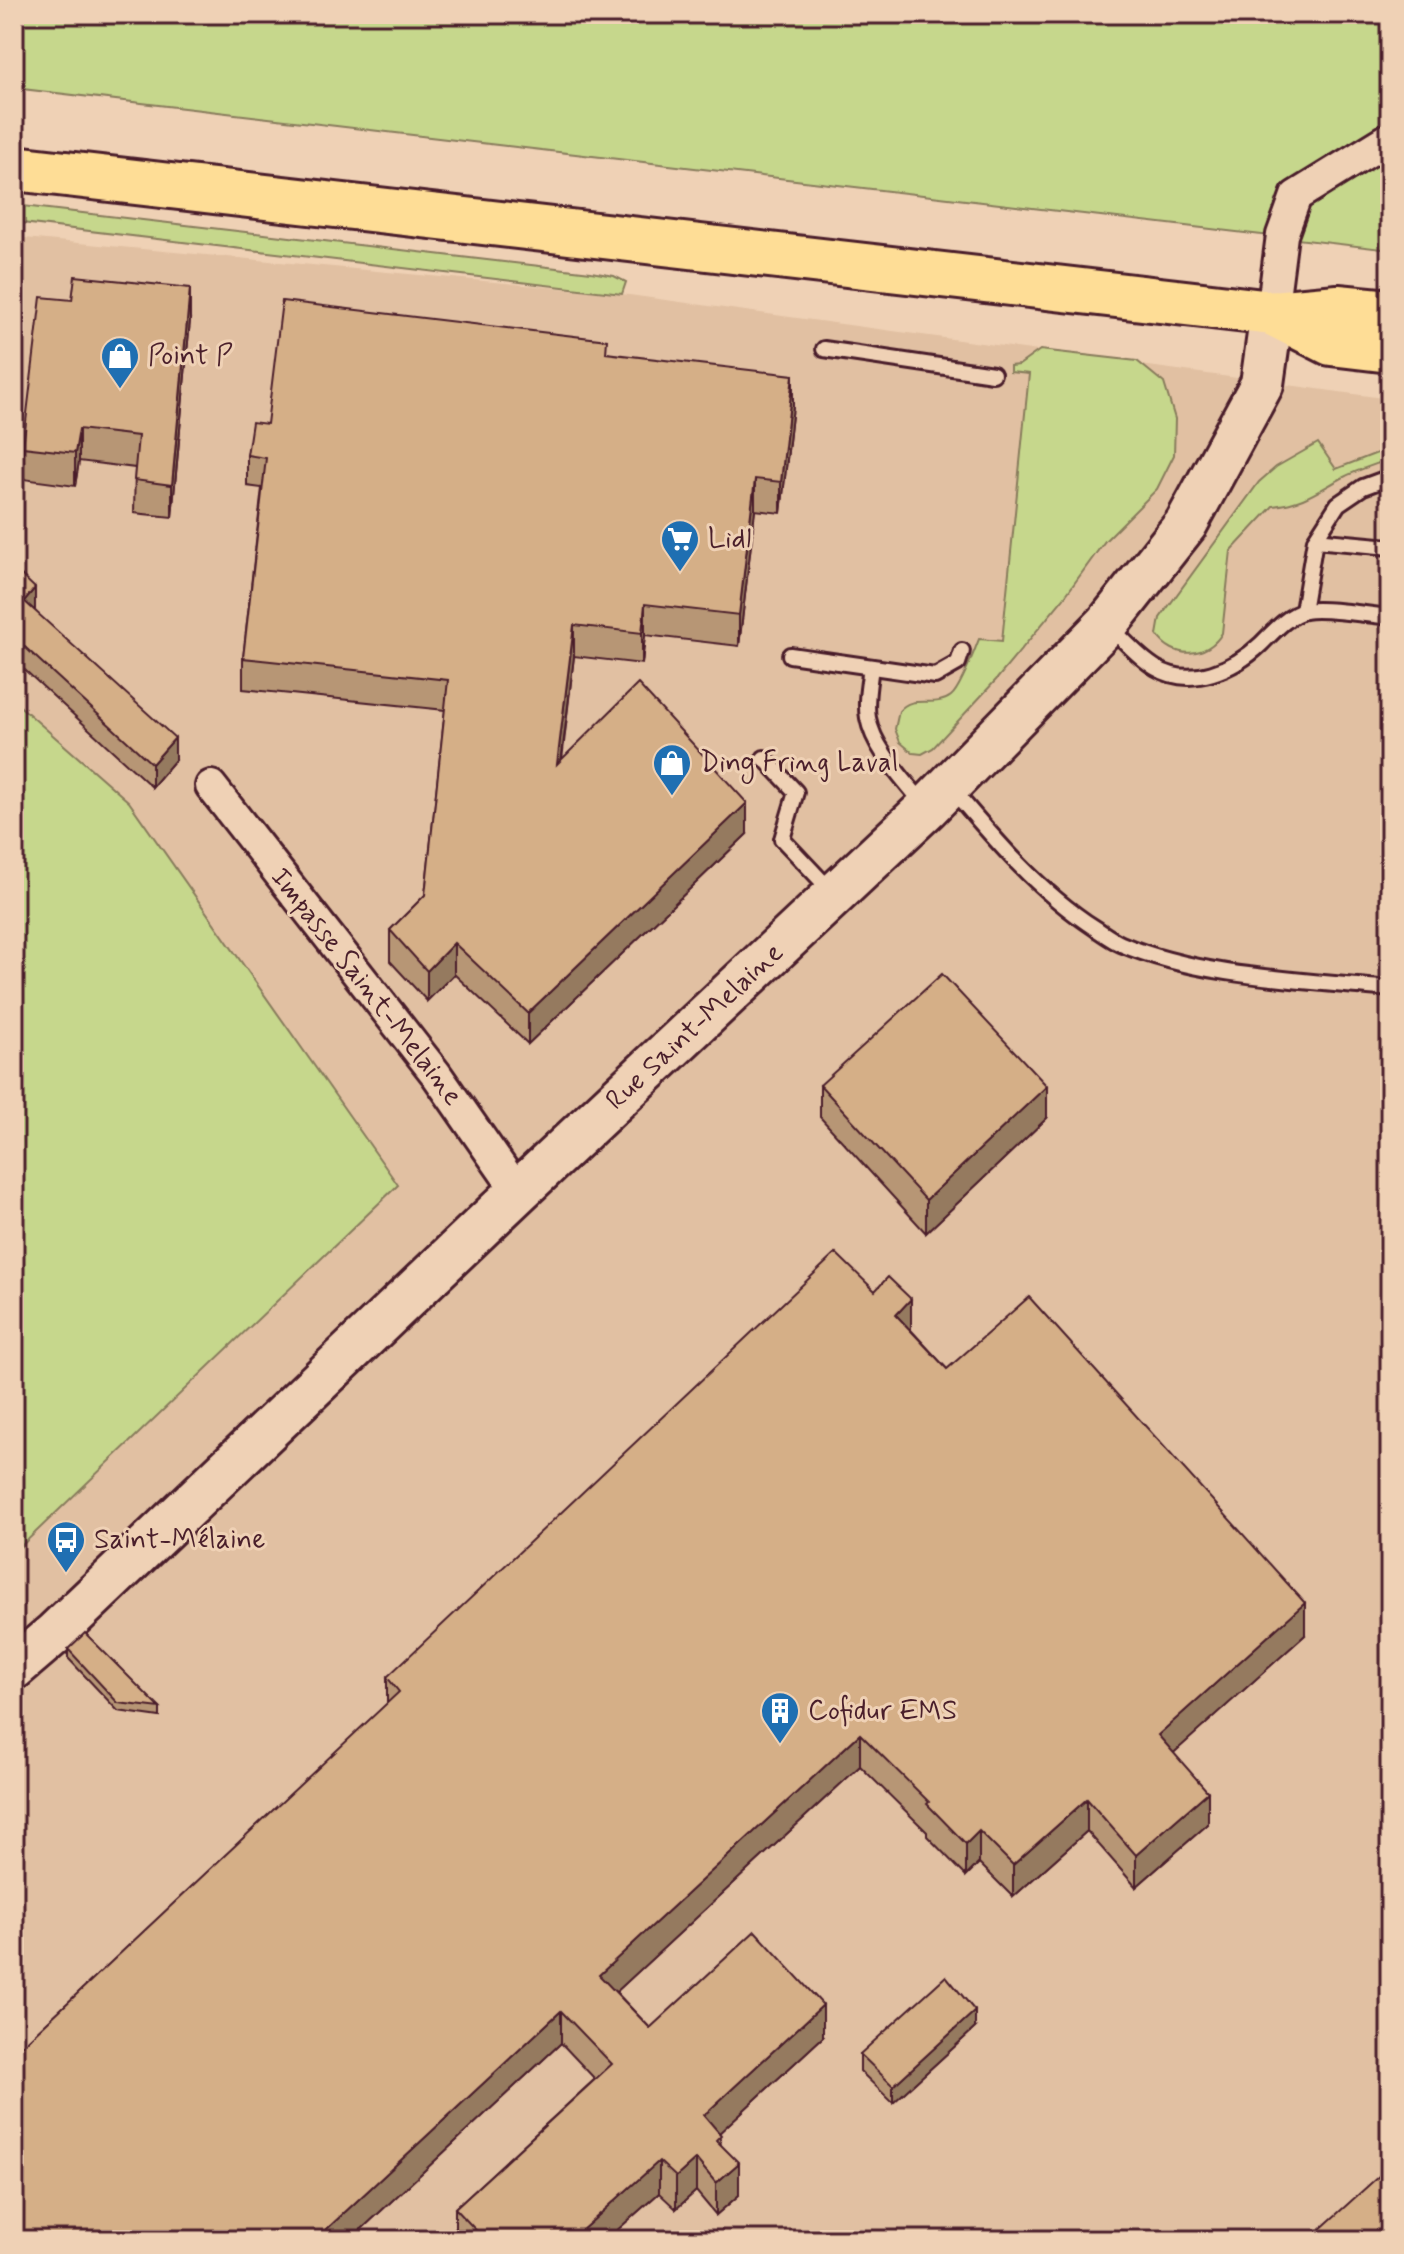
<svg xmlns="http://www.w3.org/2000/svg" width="1404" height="2254" font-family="Mynerve,sans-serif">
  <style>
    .built { fill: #e1c0a2 }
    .green { fill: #c6d78c; stroke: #887b5c; stroke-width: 2 }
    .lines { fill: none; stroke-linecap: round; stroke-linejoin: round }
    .service-casing { stroke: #4a1f2b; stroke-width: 20 }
    .minor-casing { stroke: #4a1f2b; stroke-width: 36 }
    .secondary-casing { stroke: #4a1f2b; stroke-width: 48 }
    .primary-casing { stroke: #4a1f2b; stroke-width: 50 }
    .service { stroke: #efd1b5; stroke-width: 14 }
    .minor { stroke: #efd1b5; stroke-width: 30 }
    .secondary { stroke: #efd1b5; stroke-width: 42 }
    .primary { stroke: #fedd96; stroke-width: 44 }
    .wall { fill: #b79674; stroke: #4a1f2b; stroke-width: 2 }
    .shaded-wall { fill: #957a5e; stroke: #4a1f2b; stroke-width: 2 }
    .building { fill: #d5af87; stroke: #4a1f2b; stroke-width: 2 }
    .labels { text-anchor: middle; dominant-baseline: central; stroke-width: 6; stroke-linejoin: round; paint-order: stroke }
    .poi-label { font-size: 28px; fill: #4a1f2b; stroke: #efd1b5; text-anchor: start }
    .street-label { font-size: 28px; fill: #4a1f2b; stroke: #efd1b5 }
  </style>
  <rect width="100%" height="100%" fill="#efd1b5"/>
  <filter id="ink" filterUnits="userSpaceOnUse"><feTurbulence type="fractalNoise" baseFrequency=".0125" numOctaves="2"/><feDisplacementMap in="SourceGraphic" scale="16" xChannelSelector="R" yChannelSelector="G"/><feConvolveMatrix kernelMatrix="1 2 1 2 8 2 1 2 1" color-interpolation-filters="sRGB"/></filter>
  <g filter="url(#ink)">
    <path class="built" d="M 14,237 L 622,294 L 1390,399 L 1390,2240 L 14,2240 Z"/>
    <g class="green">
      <path d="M 14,14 L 1390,14 L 1390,250 L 14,88 Z"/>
      <path d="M 14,205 L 591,272 L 614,276 L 626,282 L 622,294 L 14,222 Z"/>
      <path d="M 1040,350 L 1137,361 L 1164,383 L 1175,419 L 1174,455 L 1157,489 L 1105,541 L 1063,599 L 996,680 L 933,748 L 922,754 L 913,753 L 900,742 L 895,729 L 899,711 C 913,693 934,709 951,696 C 960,689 974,652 979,639 L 1002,641 L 1029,374 L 1010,372 L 1010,366 L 1019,365 Z"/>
      <path d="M 1318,443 L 1336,469 L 1390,448 L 1390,459 C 1374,465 1357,470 1342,478 C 1316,492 1304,503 1273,506 L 1231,551 L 1222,633 C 1208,658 1173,660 1157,635 L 1160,618 L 1259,482 L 1276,467 Z"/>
      <path d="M 14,701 L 129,802 L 398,1185 L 14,1553 Z"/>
    </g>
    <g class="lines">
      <defs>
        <g id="service">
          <path d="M 824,349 L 993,374"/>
          <path d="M 1315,540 L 1390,547"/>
          <path d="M 1303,611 L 1315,540 L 1338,504 L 1363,487 L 1390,477"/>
          <path d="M 1110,627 C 1124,640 1139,658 1156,668 C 1191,689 1235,669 1261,644 C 1272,633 1289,614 1305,611 C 1322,607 1370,615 1390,617"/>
          <path d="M 790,655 L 935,676 L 958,663 L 962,651"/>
          <path d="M 871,667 C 869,683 865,702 868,718 C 874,750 905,780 924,805"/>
          <path d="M 764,758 L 796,792 L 782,839 L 833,893"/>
          <path d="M 952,789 C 995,840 1039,892 1095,928 C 1104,934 1112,940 1121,944 C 1202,978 1304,980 1390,989"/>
        </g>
        <g id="minor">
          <path d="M 1272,313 L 1282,235 L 1296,196 L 1390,138"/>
          <path d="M 211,786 L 436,1074 L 518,1192"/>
        </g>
        <path id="secondary" d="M 14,1668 L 55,1633 L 518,1192 L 927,808 L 1107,624 L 1186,524 L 1262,384 L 1272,313"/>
        <g id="primary">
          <path d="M 14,168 L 1272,313 L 1338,307 L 1390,312"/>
          <path d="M 1272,313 L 1331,343 L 1390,350"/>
        </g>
      </defs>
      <use href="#service" class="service-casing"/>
      <use href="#minor" class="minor-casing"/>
      <use href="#secondary" class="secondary-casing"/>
      <use href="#primary" class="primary-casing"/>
      <use href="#service" class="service"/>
      <use href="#minor" class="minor"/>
      <use href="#secondary" class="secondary"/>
      <use href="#primary" class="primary"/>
    </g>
    <g class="wall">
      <path d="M 190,320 L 172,517 L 134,513 L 135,468 L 79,461 L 75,486 L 23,479 L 23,447 Z"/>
      <path d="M 607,353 L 793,406 L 781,513 L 755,510 L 739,646 L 645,635 L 642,664 L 574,656 L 562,760 L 747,834 L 528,1044 L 454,974 L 427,1001 L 390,961 L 390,930 L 425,895 L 445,710 L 243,689 L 243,658 L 262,488 L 247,486 L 247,455 L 267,424 Z"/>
      <path d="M 14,568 L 35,611 L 175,760 L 152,787 L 14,660 Z"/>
      <path d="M 820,1085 L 1047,1118 L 926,1233 L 820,1117 Z"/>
      <path d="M 911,1330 L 947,1369 L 1305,1635 L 1173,1753 L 1208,1824 L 1136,1887 L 1087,1831 L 1013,1897 L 979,1863 L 966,1876 L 927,1836 L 927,1832 L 860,1766 L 616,1992 L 650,2028 L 823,2037 L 719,2133 L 721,2145 L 739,2195 L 716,2215 L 696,2191 L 676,2209 L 659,2193 L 606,2240 L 455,2240 L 455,2208 L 595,2079 L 561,2043 L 350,2240 L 14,2240 L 14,2053 L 387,1704 L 387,1677 Z"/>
      <path d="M 68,1649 L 160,1708 L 160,1717 L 118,1711 L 68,1658 Z"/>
      <path d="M 975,2028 L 893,2103 L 860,2071 L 860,2054 Z"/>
    </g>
    <g class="shaded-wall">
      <path d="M 190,288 L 190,320 L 172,517 L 172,485 Z"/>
      <path d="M 793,375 L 793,406 L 781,513 L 781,482 Z"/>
      <path d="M 79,429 L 79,461 L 75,486 L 75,453 Z"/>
      <path d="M 755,479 L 755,510 L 739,646 L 739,615 Z"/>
      <path d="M 35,588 L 35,611 L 24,601 Z"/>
      <path d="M 645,604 L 645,635 L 642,664 L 642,633 Z"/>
      <path d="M 574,625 L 574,656 L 557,795 L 557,764 Z"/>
      <path d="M 175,738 L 175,760 L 152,787 L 152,764 Z"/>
      <path d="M 747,803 L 747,834 L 528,1044 L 528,1013 Z"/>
      <path d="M 454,943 L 454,974 L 427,1001 L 427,971 Z"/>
      <path d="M 1047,1086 L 1047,1118 L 926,1233 L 926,1200 Z"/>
      <path d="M 911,1299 L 911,1331 L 896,1315 Z"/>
      <path d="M 1305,1603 L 1305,1635 L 1158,1767 L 1158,1735 Z"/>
      <path d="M 860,1734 L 860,1766 L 599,2008 L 599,1975 Z"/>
      <path d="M 1208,1792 L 1208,1824 L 1136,1887 L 1136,1855 Z"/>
      <path d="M 1087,1799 L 1087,1831 L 1013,1897 L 1013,1865 Z"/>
      <path d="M 979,1831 L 979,1863 L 966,1876 L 966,1844 Z"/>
      <path d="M 823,2005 L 823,2037 L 704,2147 L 704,2115 Z"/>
      <path d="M 561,2011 L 561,2043 L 350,2240 L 315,2240 Z"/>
      <path d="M 975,2011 L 975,2028 L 893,2103 L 893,2086 Z"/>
      <path d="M 696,2159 L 696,2191 L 676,2209 L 676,2177 Z"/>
      <path d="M 659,2161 L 659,2193 L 606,2240 L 571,2240 Z"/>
      <path d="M 739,2163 L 739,2195 L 716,2215 L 716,2183 Z"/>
    </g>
    <g class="building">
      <path d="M 75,276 L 190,288 L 172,485 L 134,480 L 138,436 L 79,429 L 75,453 L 23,447 L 41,297 L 72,300 Z"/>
      <path d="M 282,301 L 607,340 L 606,353 L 793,375 L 781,482 L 755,479 L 739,615 L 645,604 L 642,633 L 574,625 L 557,764 L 638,684 L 747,803 L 528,1013 L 454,943 L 427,971 L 390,930 L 425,895 L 448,680 L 243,658 L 266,458 L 247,455 L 252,422 L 267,424 Z"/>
      <path d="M 14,568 L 35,588 L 24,601 L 175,738 L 152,764 L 14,637 Z"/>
      <path d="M 942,974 L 1047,1086 L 926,1200 L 820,1085 Z"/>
      <path d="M 836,1253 L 875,1291 L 888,1277 L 911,1299 L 896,1315 L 947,1369 L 1029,1297 L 1305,1603 L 1158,1735 L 1208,1792 L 1136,1855 L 1087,1799 L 1013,1865 L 979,1831 L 966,1844 L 927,1804 L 929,1802 L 860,1734 L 599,1975 L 650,2028 L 755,1931 L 823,2005 L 704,2115 L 721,2135 L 716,2140 L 739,2163 L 716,2183 L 696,2159 L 676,2177 L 659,2161 L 571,2240 L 485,2240 L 455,2208 L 612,2064 L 561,2011 L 315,2240 L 26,2240 L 14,2227 L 14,2053 L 399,1692 L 387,1677 Z"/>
      <path d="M 85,1633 L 160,1708 L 118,1703 L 68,1649 Z"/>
      <path d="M 946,1976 L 975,2011 L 893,2086 L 860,2054 Z"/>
      <path d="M 1390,2166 L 1390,2240 L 1308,2240 Z"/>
    </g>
  </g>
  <defs>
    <symbol id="shop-pin" viewBox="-11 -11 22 30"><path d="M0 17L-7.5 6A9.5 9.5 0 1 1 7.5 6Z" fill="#1f6fb2" stroke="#efd1b5"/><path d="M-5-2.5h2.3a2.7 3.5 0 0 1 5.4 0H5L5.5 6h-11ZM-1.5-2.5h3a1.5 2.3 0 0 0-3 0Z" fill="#fff"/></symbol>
    <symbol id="supermarket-pin" viewBox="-11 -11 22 30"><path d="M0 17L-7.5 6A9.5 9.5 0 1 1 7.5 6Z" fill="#1f6fb2" stroke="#efd1b5"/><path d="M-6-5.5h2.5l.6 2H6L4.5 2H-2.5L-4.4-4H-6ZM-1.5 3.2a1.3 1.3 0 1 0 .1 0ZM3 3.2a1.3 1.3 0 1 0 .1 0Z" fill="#fff"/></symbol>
    <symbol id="bus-pin" viewBox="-11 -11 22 30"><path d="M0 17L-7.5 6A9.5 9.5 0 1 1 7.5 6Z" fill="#1f6fb2" stroke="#efd1b5"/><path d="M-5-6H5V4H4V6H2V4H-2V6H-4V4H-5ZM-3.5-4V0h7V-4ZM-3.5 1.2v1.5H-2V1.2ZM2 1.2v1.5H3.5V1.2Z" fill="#fff"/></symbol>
    <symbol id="building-pin" viewBox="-11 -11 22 30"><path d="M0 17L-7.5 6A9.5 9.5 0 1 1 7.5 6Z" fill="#1f6fb2" stroke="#efd1b5"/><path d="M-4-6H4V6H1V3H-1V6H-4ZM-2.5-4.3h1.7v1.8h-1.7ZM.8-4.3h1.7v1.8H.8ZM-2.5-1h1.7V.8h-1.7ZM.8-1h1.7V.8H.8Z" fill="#fff"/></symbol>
  </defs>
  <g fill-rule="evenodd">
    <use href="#shop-pin" x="98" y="334" width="44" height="60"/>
    <use href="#supermarket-pin" x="658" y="517" width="44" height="60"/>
    <use href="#shop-pin" x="650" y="741" width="44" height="60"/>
    <use href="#bus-pin" x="44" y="1518" width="44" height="60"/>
    <use href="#building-pin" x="758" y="1689" width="44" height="60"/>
  </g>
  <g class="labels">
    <g class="poi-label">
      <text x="148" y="356">Point P</text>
      <text x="708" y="539">Lidl</text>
      <text x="700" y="763">Ding Fring Laval</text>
      <text x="94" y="1540">Saint-Mélaine</text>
      <text x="808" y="1711">Cofidur EMS</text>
    </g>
    <g class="street-label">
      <text transform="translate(366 987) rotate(52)">Impasse Saint-Melaine</text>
      <text transform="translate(695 1027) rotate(-43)">Rue Saint-Melaine</text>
    </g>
  </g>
  <rect width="1404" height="2254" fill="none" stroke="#efd1b5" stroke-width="48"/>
  <rect x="24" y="24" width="1356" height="2206" fill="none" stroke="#4a1f2b" stroke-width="3" filter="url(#ink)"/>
</svg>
